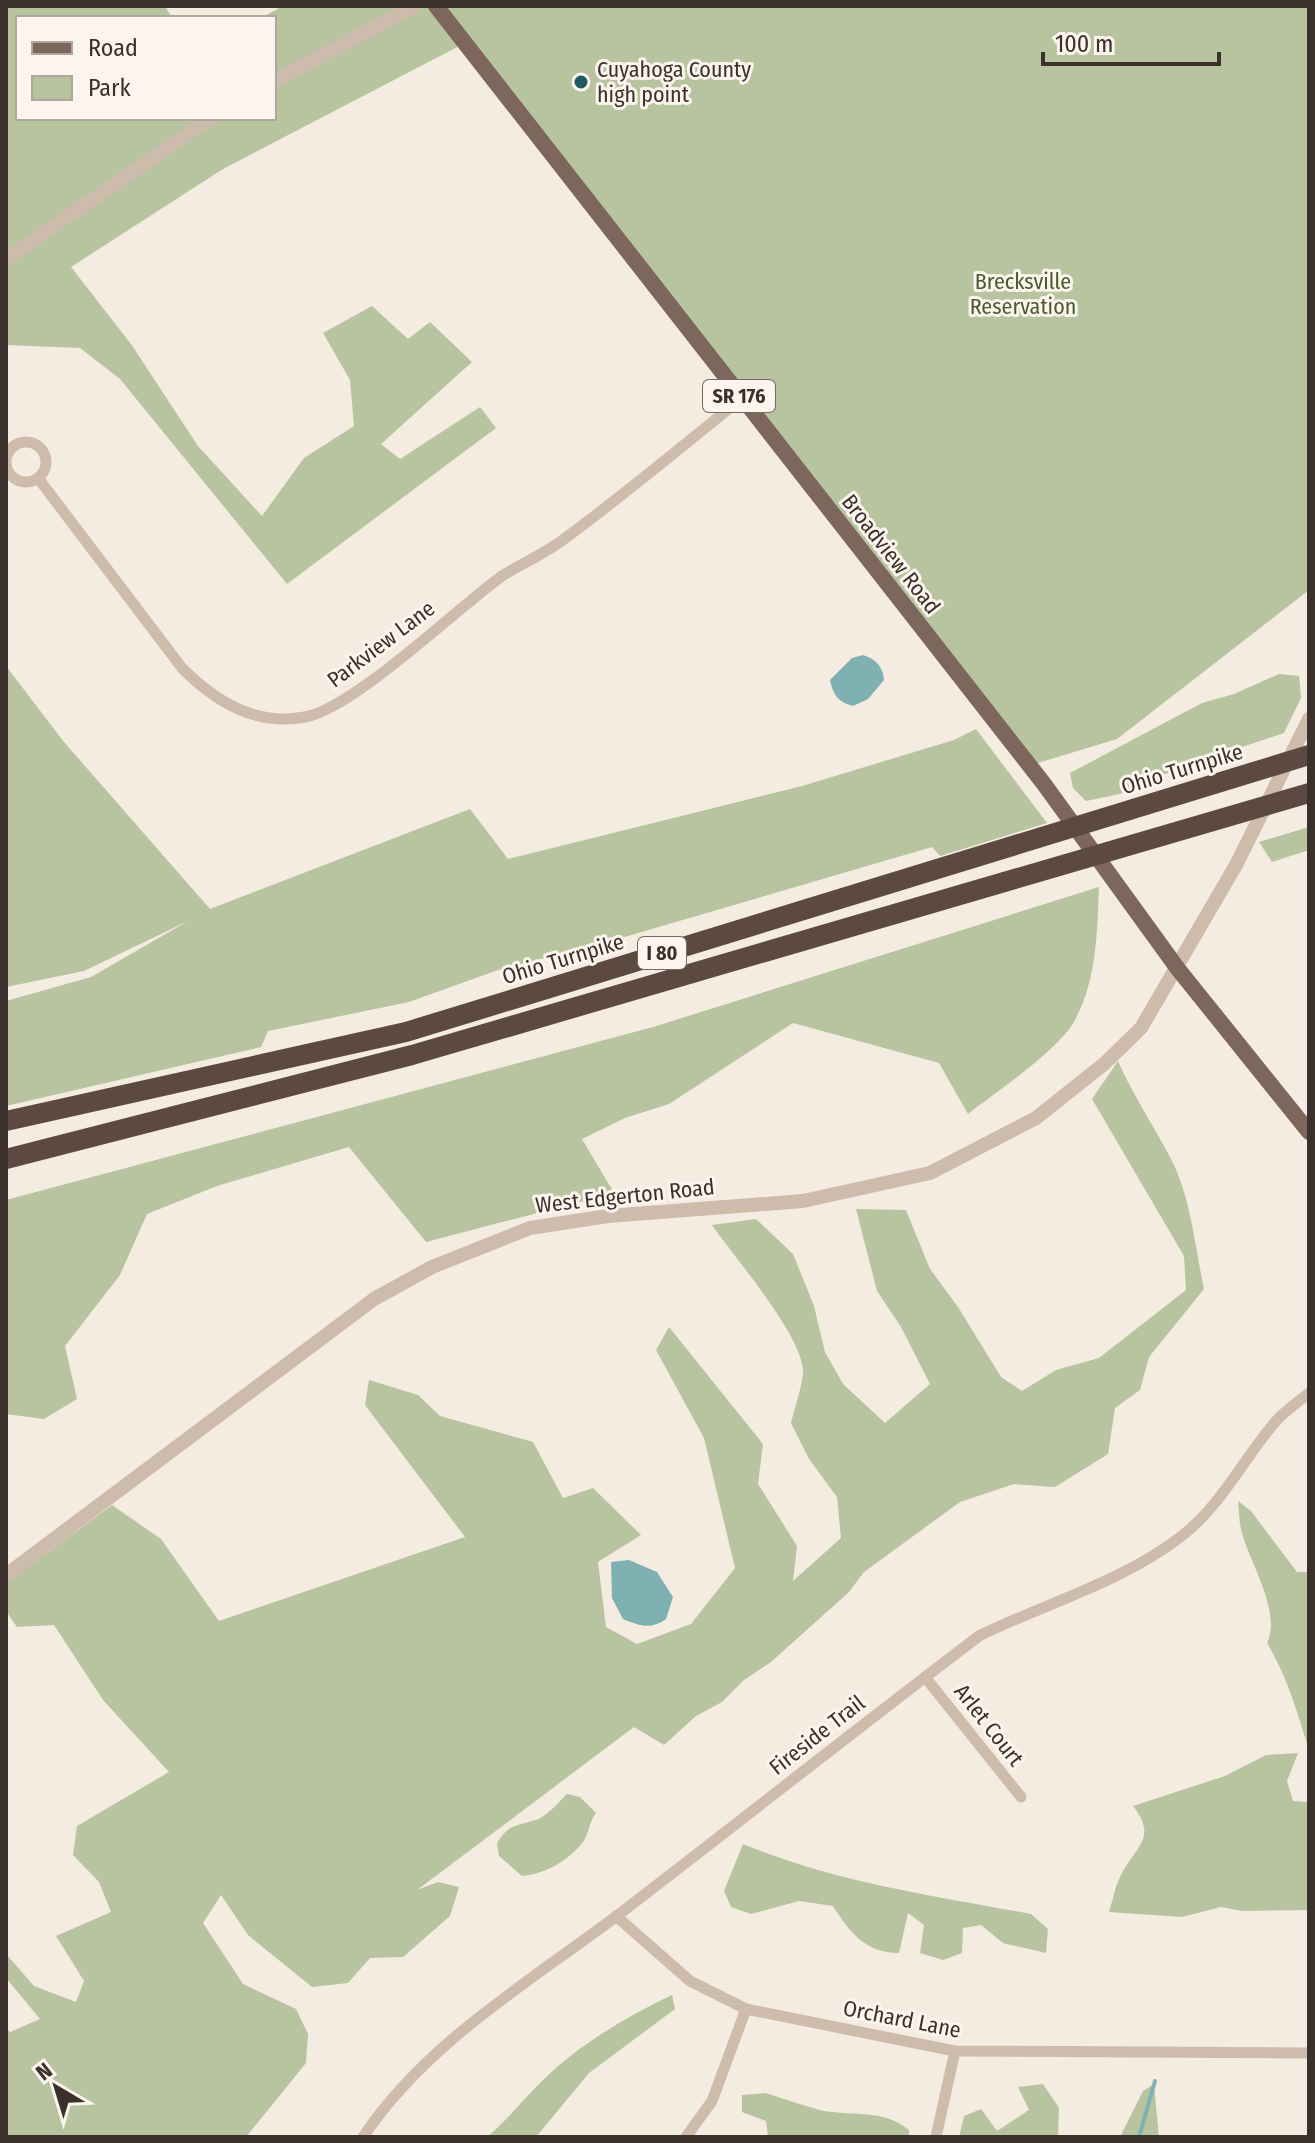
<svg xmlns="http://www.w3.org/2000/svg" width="1315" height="2143" font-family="'Fira Sans Condensed',sans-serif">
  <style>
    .green { fill: #b8c4a0 }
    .water { fill: #7fb0b2 }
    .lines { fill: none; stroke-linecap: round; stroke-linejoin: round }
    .stream { stroke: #7fb0b2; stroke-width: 4 }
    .minor { stroke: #cdbbac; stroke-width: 11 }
    .tertiary { stroke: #cdbbac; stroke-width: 14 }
    .primary { stroke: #7d675c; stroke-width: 16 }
    .motorway { stroke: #5c4a42; stroke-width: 20 }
    .poi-dot { fill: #1f5a5e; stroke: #fbf5ee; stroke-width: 3 }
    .labels { text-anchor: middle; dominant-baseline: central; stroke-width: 6; stroke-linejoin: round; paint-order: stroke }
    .shield { fill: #fbf5ee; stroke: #756b66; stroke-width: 2 }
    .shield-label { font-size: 20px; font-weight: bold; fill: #3b302b }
    .poi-label { font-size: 22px; fill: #3b302b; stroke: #fbf5ee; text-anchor: start }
    .park-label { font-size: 22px; fill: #4a5a2e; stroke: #fbf5ee }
    .street-label { font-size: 22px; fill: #3b302b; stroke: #fbf5ee }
  </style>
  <rect width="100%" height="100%" fill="#f4ebe1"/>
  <g class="green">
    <path d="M 6,6 L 165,6 L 172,18 L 18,18 L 18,118 L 274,118 L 274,18 L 261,18 L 283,6 L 1309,6 L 1309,590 L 1117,739 L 1028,766 L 467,42 L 223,169 L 71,267 L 131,344 L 198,446 L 262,516 L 304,458 L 354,426 L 350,380 L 323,333 L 372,306 L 408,339 L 430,322 L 472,362 L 381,444 L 400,459 L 480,407 L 496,428 L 287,584 L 120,379 L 80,348 L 6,345 Z"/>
    <path d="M 6,666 L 64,742 L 210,909 L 470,809 L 508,859 L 802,786 L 954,740 L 976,729 L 1047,823 L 940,856 L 932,847 L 621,938 L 498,970 L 409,1002 L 268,1031 L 261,1047 L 6,1106 L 6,1001 L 91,977 L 188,921 L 84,971 L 6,987 Z"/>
    <path d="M 1279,674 L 1299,676 L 1301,698 L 1284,733 L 1179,768 L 1120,794 L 1086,801 L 1073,788 L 1070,773 L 1202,703 L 1234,694 Z"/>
    <path d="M 1309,827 L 1309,850 L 1272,862 L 1259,842 Z"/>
    <path d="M 1099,887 C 1097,933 1097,979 1075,1020 C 1059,1050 996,1092 968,1114 L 939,1063 L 793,1023 L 669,1104 L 625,1118 L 582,1139 L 614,1193 L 426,1242 L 349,1147 L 217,1186 L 147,1214 L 120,1275 L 65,1346 L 77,1399 L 44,1419 L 6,1414 L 6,1200 L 653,1027 Z"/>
    <path d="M 1118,1061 C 1133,1096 1155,1127 1172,1161 C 1191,1199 1195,1247 1204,1289 L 1149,1357 L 1140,1390 L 1115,1408 L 1108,1454 L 1055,1487 L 1014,1484 L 960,1502 L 864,1572 L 849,1592 L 771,1662 L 744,1680 L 722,1702 L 696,1716 L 664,1745 L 634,1727 L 417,1890 L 438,1882 L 459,1887 L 450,1916 L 403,1957 L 370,1958 L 348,1983 L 312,1987 L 248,1935 L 221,1895 L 203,1923 L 243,1984 L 296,2009 L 308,2034 L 306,2063 L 246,2137 L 6,2137 L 6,2028 L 10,2032 L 40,2019 L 6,1978 L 6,1954 L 34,1986 L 76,2002 L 84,1981 L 56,1936 L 111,1912 L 99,1882 L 73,1855 L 77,1826 L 169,1772 L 103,1700 L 54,1625 L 17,1627 L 6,1611 L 6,1583 L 112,1505 L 161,1539 L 219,1621 L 465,1537 L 365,1405 L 369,1380 L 418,1395 L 440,1416 L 533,1442 L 563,1498 L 593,1488 L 641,1535 L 598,1562 L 606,1627 L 637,1644 L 691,1624 L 735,1568 L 704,1438 L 656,1350 L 669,1327 L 763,1444 L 758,1484 L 797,1546 L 793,1581 L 841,1538 L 837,1497 L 809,1459 L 791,1423 C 795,1407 801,1390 803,1374 C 806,1339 733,1256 712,1225 L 756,1219 L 793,1254 L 814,1306 L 825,1352 L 843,1384 L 885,1423 L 930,1384 L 901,1327 L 877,1291 L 856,1209 L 906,1210 L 930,1269 L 958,1307 L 1001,1377 L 1022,1391 L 1056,1370 L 1099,1358 L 1186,1290 L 1184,1256 L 1092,1099 Z"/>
    <path d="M 1238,1501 L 1251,1511 L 1297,1572 L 1309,1572 L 1309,1750 C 1297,1712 1288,1678 1267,1643 C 1282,1613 1250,1563 1242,1533 C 1239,1523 1239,1511 1238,1501 Z"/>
    <path d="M 1298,1753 L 1287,1781 L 1293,1801 L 1309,1802 L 1309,1910 L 1242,1911 L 1221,1907 L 1182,1917 L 1109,1912 C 1113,1900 1115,1886 1121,1875 C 1136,1846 1158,1838 1133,1806 L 1225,1776 L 1266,1755 Z"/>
    <path d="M 567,1794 L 580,1797 L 596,1813 C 589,1822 589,1834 583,1842 C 568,1861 545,1874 522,1876 L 499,1856 L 497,1843 C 509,1824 516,1826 536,1820 C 546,1817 559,1802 567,1794 Z"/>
    <path d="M 743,1844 C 834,1882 934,1896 1031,1914 L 1048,1929 L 1046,1953 L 1003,1943 L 981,1925 L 963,1928 L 962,1953 L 943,1960 L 920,1953 L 924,1925 L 908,1913 L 899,1953 C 866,1953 850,1933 833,1906 L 799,1901 L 751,1914 L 731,1907 L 724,1891 Z"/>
    <path d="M 672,1995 L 675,2009 L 589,2073 L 536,2137 L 487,2137 C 508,2120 524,2098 543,2080 C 580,2044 626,2017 672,1995 Z"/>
    <path d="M 1043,2084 L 1059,2108 L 1058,2137 L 959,2137 L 964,2116 L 981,2109 L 997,2131 L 1029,2110 L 1018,2087 Z"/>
    <path d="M 1154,2084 L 1159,2137 L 1120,2137 L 1143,2091 Z"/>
    <path d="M 766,2093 C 784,2099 802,2105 820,2110 C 852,2117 882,2108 909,2130 L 909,2137 L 768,2137 L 766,2121 L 742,2112 L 742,2095 Z"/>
  </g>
  <g class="water">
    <path d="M 863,655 C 876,659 883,667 884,680 L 868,699 L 853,706 C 838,702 833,695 830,680 L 852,658 Z"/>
    <path d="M 629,1560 L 657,1572 L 673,1597 L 666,1619 C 650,1630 640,1626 623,1619 L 612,1598 L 611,1562 Z"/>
  </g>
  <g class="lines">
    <path class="stream" d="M 1139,2137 L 1155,2081"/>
    <g class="minor">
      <circle cx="26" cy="462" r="20"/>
      <path d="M 38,478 L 182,668 C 216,702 255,726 305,717 C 354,708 456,609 502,576 C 521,564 542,555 560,542 C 622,497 681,447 741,399"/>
      <path d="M 925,1677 L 1021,1797"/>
      <path d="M 616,1916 L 690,1981 L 746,2009 L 955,2051 L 1309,2053"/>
      <path d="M 363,2137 C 427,2042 528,1983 618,1915 C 739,1822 858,1728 979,1636 C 1046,1603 1123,1582 1183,1535 C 1222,1504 1244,1458 1276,1421 C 1285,1411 1298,1402 1309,1393"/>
      <path d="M 686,2137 L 712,2101 L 746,2009"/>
      <path d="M 936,2137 L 955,2051"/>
    </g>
    <g class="tertiary">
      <path d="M 274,81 L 415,6"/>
      <path d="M 6,259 L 211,118"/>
      <path d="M 6,1575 L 374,1299 L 432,1267 L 530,1228 L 608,1216 L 803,1201 L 930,1173 L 1036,1118 L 1104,1064 L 1141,1028 L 1236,865 L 1309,719"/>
    </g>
    <path class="primary" d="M 436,6 L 1044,784 L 1178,969 L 1309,1132"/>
    <g class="motorway">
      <path d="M 6,1121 L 406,1032 L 1309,755"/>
      <path d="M 6,1159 L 412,1055 L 1309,793"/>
    </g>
  </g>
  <circle class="poi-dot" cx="581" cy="82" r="8"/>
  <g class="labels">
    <g class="shield">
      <rect x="703" y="380" width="72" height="32" rx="6"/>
      <rect x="638" y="937" width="48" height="32" rx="6"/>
    </g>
    <g class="shield-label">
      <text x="739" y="396">SR 176</text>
      <text x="662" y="953">I 80</text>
    </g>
    <g class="poi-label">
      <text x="597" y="69">Cuyahoga County<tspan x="597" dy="25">high point</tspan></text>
    </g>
    <g class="park-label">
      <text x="1023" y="281">Brecksville<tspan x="1023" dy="25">Reservation</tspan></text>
    </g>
    <g class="street-label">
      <text transform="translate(891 554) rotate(52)">Broadview Road</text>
      <text transform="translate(381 644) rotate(-37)">Parkview Lane</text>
      <text transform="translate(1182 769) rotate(-17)">Ohio Turnpike</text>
      <text transform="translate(563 959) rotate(-17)">Ohio Turnpike</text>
      <text transform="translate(625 1196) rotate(-6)">West Edgerton Road</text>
      <text transform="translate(989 1725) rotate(52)">Arlet Court</text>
      <text transform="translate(817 1735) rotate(-38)">Fireside Trail</text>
      <text transform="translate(902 2019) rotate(11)">Orchard Lane</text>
    </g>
  </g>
  <rect width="1315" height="2143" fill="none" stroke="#3b302b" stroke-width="16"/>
  <rect x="16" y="16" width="260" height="104" fill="#fbf5ee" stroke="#aea6a0" stroke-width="2"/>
  <rect x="32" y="42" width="40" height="12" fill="#7d675c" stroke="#aea6a0" stroke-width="2"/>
  <text x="88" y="56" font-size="24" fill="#3b302b">Road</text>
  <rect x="32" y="76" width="40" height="24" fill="#b8c4a0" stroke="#aea6a0" stroke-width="2"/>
  <text x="88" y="96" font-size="24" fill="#3b302b">Park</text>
  <g transform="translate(56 2087) rotate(322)" stroke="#fbf5ee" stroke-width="6" paint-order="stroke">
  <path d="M0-6L14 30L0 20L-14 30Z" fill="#3b302b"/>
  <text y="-12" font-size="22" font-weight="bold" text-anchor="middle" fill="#3b302b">N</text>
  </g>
  <path d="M1043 52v12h176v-12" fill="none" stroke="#3b302b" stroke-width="4"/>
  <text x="1055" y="52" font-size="24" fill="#3b302b" stroke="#fbf5ee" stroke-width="6" paint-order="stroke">100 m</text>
</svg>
